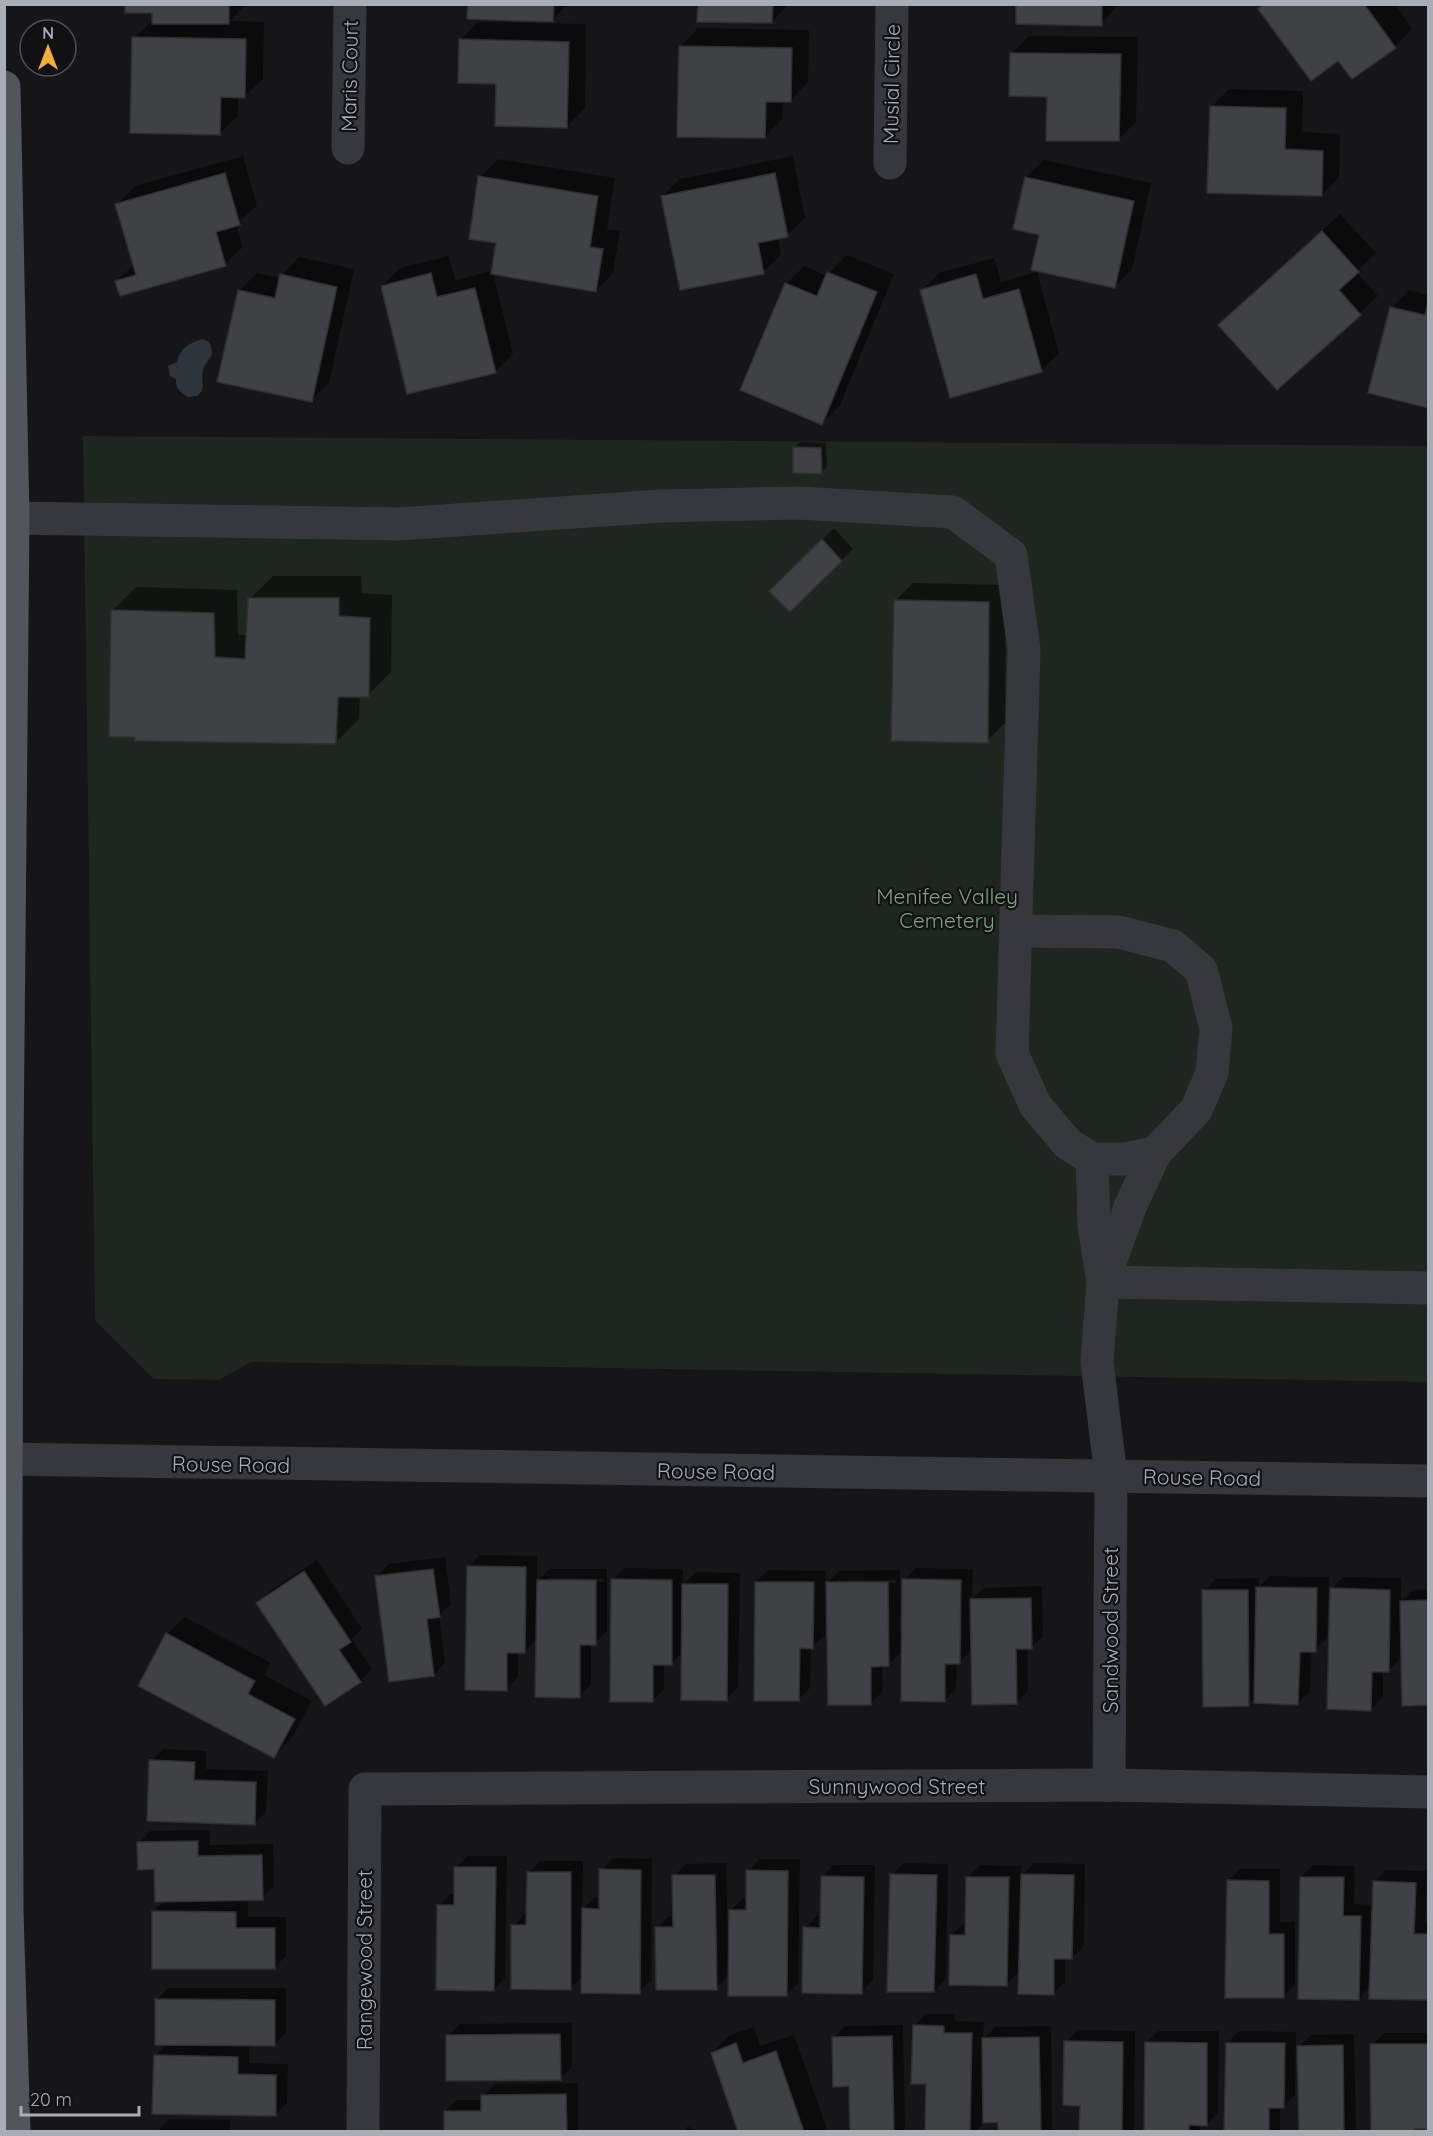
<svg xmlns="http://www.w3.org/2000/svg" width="1433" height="2136" font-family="Quicksand,sans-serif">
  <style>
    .green { fill: #1e261f }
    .water { fill: #2c353c }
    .shadow { fill: #0007; fill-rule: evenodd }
    .building { fill: #404145; stroke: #303034; stroke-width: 1.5 }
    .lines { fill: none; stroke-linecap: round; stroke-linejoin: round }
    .minor { stroke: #37383d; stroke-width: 33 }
    .major { stroke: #53555c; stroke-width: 33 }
    .labels { text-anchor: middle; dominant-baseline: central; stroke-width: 4.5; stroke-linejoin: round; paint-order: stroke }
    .street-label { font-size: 21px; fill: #a8adb8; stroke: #111113 }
    .park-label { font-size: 21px; fill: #7fa381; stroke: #111113 }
  </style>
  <rect width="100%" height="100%" fill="#161618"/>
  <path class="green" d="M 83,436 L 1428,446 L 1428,1382 L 251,1362 L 219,1380 L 154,1379 L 95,1320 Z"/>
  <path class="water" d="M 202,339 L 209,342 C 217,359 207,356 203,370 C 201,378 204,384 202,391 L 197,396 L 188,397 C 181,393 175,388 176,379 L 170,376 L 168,366 L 177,362 C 180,348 188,344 202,339 Z"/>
  <g class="shadow">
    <path d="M 127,4 L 246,4 L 230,21 L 264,22 L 263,79 L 245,96 L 238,96 L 238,116 L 220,133 L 134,38 L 153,20 L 153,12 Z"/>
    <path d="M 469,4 L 568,4 L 552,20 Z"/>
    <path d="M 699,4 L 789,4 L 772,22 Z"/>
    <path d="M 1017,4 L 1119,4 L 1101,24 Z"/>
    <path d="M 1265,4 L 1395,4 L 1412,29 L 1395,46 L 1339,59 Z"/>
    <path d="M 478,22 L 586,24 L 585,108 L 567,126 L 497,82 L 460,40 Z"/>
    <path d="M 698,28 L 809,30 L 808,82 L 791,100 L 783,100 L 782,119 L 765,137 L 681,46 Z"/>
    <path d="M 1029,36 L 1138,37 L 1136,122 L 1118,140 L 1048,95 L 1012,53 Z"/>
    <path d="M 1229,89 L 1303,91 L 1302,132 L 1340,134 L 1339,177 L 1322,195 L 1212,106 Z"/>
    <path d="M 243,156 L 257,206 L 236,224 L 243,247 L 225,264 L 117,281 L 134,264 L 117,204 L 135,186 Z"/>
    <path d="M 793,156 L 805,218 L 787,235 L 778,237 L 781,255 L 763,272 L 662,197 L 680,179 Z"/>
    <path d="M 498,159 L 615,178 L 607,229 L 620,231 L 613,273 L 596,291 L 493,273 L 513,354 L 495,372 L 382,286 L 400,268 L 449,256 L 455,280 L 493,271 L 497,241 L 480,177 Z"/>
    <path d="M 1044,160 L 1151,183 L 1132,269 L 1115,287 L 1041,234 L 1015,228 L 1026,177 Z"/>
    <path d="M 1340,214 L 1376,253 L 1356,272 L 1378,296 L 1278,388 L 1238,308 Z"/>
    <path d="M 846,255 L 894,274 L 840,405 L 822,423 L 786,284 L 804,266 L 827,276 Z"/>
    <path d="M 299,257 L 354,269 L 329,383 L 311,400 L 239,291 L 257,273 L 281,278 L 282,275 Z"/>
    <path d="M 994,258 L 1001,282 L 1037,272 L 1059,353 L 1041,371 L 922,291 L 939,273 Z"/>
    <path d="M 1409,290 L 1428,295 L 1428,406 L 1370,392 L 1392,308 Z"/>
    <path d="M 800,442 L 826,443 L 827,467 L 821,473 L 794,448 Z"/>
    <path d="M 834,528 L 853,549 L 790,610 L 771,590 Z"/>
    <path d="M 273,576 L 361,576 L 362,593 L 392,595 L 391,672 L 368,695 L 360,695 L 359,719 L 336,742 L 113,610 L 136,587 L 237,590 L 238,635 L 248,635 L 250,599 Z"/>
    <path d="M 913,583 L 1006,585 L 1005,723 L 987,741 L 895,601 Z"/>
    <path d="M 480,1555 L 537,1556 L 537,1581 L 550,1569 L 607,1569 L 607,1631 L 595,1643 L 591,1643 L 591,1684 L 579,1696 L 537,1639 L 524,1652 L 518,1652 L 518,1677 L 506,1689 L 468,1567 ZM 548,1578 L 604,1579 L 604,1582 L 548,1581 Z"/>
    <path d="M 445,1557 L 451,1604 L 439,1615 L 445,1663 L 434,1675 L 377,1576 L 389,1564 Z"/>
    <path d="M 317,1560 L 362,1629 L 352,1639 L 372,1669 L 360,1681 L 258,1603 L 270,1591 Z"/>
    <path d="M 624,1568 L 683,1569 L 683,1585 L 696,1572 L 740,1573 L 738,1687 L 727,1699 L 683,1652 L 671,1664 L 664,1664 L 664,1689 L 652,1701 L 612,1580 Z"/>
    <path d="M 916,1568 L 973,1569 L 972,1599 L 984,1588 L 1042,1586 L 1043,1636 L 1031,1648 L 1027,1648 L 1028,1691 L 1016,1703 L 973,1649 L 960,1662 L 957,1662 L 956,1689 L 944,1701 L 903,1651 L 888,1665 L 882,1665 L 883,1691 L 871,1703 L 828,1607 L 825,1607 L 825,1635 L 811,1647 L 810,1688 L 798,1700 L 756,1582 L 768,1570 L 826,1571 L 825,1585 L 839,1571 L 900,1570 L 900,1633 L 903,1633 L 904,1580 ZM 896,1580 L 896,1583 L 838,1584 L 838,1581 Z"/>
    <path d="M 1270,1576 L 1329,1577 L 1327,1638 L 1315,1650 L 1311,1650 L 1310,1691 L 1298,1703 L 1255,1697 L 1248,1705 L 1204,1591 L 1216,1579 L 1259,1578 L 1259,1587 Z"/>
    <path d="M 1343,1577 L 1401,1578 L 1401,1602 L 1414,1590 L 1428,1589 L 1428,1704 L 1404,1705 L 1403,1651 L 1400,1651 L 1400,1659 L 1388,1671 L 1383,1671 L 1383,1697 L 1371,1709 L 1331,1589 Z"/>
    <path d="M 185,1617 L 271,1663 L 264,1675 L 312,1701 L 292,1738 L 274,1756 L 167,1634 Z"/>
    <path d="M 163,1749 L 206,1751 L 206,1769 L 268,1771 L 266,1812 L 254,1824 L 151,1761 Z"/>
    <path d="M 209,1830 L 210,1845 L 273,1844 L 274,1886 L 262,1898 L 248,1899 L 248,1917 L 286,1917 L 286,1956 L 274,1968 L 153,1912 L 165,1900 L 156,1868 L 139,1843 L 150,1831 Z"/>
    <path d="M 468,1856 L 507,1856 L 505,1978 L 493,1990 L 439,1906 L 450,1894 L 455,1894 L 456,1867 Z"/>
    <path d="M 613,1858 L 652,1859 L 651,1980 L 639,1992 L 583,1976 L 570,1988 L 513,1926 L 525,1914 L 528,1914 L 528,1873 L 540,1861 L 583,1861 L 582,1910 L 595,1897 L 601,1897 L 601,1870 Z"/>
    <path d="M 760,1859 L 800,1859 L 798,1983 L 786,1995 L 730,1974 L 716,1988 L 657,1928 L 669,1916 L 674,1916 L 674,1876 L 686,1864 L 726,1863 L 728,1950 L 730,1950 L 731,1910 L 743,1898 L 748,1898 L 748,1871 Z"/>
    <path d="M 904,1863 L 948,1864 L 946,1979 L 934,1991 L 892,1875 Z"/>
    <path d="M 1034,1863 L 1085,1864 L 1084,1946 L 1072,1958 L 1065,1958 L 1065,1982 L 1053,1994 L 1020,1971 L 1007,1984 L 951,1936 L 963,1924 L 967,1924 L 968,1877 L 980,1865 L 1021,1866 L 1021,1876 Z"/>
    <path d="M 834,1865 L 875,1865 L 873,1980 L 861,1992 L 805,1928 L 817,1916 L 822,1916 L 822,1877 Z"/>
    <path d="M 1313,1865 L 1355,1866 L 1354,1904 L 1373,1905 L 1374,1882 L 1386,1870 L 1427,1871 L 1425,1922 L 1428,1922 L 1428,1999 L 1371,1998 L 1371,1986 L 1359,1999 L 1301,1877 Z"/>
    <path d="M 1240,1869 L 1280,1869 L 1280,1922 L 1295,1922 L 1295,1985 L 1283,1997 L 1228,1881 Z"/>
    <path d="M 168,1988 L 286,1988 L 286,2033 L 274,2045 L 249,2044 L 249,2063 L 288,2064 L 287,2103 L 275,2115 L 155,2056 L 167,2044 L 156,2000 Z"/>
    <path d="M 926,2014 L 955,2014 L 955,2021 L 984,2022 L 983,2039 L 995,2027 L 1051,2026 L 1052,2132 L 999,2132 L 999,2120 L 982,2121 L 982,2125 L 975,2132 L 927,2132 L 928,2082 L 914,2026 Z"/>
    <path d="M 572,2023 L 572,2067 L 560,2079 L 448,2036 L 460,2024 Z"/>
    <path d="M 903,2025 L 905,2128 L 902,2132 L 852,2132 L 850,2085 L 833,2038 L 845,2026 Z"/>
    <path d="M 754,2027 L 760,2046 L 794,2035 L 828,2132 L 740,2132 L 712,2053 L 730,2035 Z"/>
    <path d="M 1078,2030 L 1135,2031 L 1134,2132 L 1081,2132 L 1081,2104 L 1066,2042 Z"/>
    <path d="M 1158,2031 L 1219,2031 L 1218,2113 L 1206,2125 L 1200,2124 L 1200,2132 L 1146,2132 L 1146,2043 Z"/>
    <path d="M 1239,2031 L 1296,2032 L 1295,2095 L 1283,2107 L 1280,2107 L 1280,2132 L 1226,2132 L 1227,2043 Z"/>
    <path d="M 1384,2033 L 1428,2033 L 1428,2127 L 1425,2127 L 1425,2132 L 1373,2132 L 1372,2045 Z"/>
    <path d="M 1354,2034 L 1356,2132 L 1300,2132 L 1299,2047 L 1311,2035 Z"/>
    <path d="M 578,2083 L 578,2132 L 445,2132 L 445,2111 L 457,2100 L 483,2100 L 483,2096 L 495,2084 Z"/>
    <path d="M 169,2119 L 230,2120 L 230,2132 L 157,2132 Z"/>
    <path d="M 688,2126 L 695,2132 L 683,2132 Z"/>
  </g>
  <g class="building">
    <path d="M 125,4 L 229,4 L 229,24 L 152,24 L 152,13 L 125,13 Z"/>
    <path d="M 468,4 L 554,4 L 553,22 L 467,19 Z"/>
    <path d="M 698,4 L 773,4 L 772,23 L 697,22 Z"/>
    <path d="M 1016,4 L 1102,4 L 1102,26 L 1016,24 Z"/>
    <path d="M 1265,4 L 1364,4 L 1396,48 L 1352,79 L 1338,61 L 1311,81 L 1258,9 Z"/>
    <path d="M 132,37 L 246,39 L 245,98 L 221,97 L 220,135 L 130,133 Z"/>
    <path d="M 459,39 L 569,42 L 567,128 L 495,126 L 496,84 L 458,83 Z"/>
    <path d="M 679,46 L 792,48 L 791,102 L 766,102 L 765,138 L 677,137 Z"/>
    <path d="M 1010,53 L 1121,54 L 1119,141 L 1046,141 L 1047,97 L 1009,96 Z"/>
    <path d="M 1210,106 L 1286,108 L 1285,149 L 1323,151 L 1322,196 L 1207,193 Z"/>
    <path d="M 225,173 L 240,225 L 216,232 L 226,266 L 120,296 L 115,281 L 136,275 L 115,204 Z"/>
    <path d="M 775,173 L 788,237 L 758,243 L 764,274 L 680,290 L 661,196 Z"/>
    <path d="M 478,176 L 598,196 L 590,247 L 603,249 L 596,292 L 491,274 L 496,243 L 469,239 Z"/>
    <path d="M 1025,177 L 1134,201 L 1115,288 L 1031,270 L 1039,235 L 1013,229 Z"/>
    <path d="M 1322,231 L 1359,272 L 1339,290 L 1361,315 L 1277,390 L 1218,325 Z"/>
    <path d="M 827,272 L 877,292 L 822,425 L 740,390 L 785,283 L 817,296 Z"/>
    <path d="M 431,273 L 437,297 L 475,288 L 496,373 L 407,394 L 381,286 Z"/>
    <path d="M 280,274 L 337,287 L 312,402 L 217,382 L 238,290 L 275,298 Z"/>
    <path d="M 976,274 L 983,299 L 1019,289 L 1042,372 L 950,398 L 920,290 Z"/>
    <path d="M 1428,302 L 1428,408 L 1368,393 L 1390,307 L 1425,315 Z"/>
    <path d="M 793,447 L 821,448 L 822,474 L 793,473 Z"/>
    <path d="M 822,539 L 842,561 L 790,612 L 769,591 Z"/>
    <path d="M 248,598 L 339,598 L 339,616 L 370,618 L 369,697 L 338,697 L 336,744 L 134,741 L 135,737 L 109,737 L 111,610 L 214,613 L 215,657 L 245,659 Z"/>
    <path d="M 894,600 L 989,602 L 988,743 L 891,741 Z"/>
    <path d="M 467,1566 L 526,1567 L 525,1653 L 507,1653 L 507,1691 L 465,1690 Z"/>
    <path d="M 433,1569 L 440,1617 L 427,1619 L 434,1676 L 389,1682 L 375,1576 Z"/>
    <path d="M 304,1571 L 351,1642 L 339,1650 L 361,1682 L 325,1706 L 256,1603 Z"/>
    <path d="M 611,1579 L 672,1580 L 672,1665 L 653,1665 L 653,1702 L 610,1702 Z"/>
    <path d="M 902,1579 L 961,1580 L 960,1664 L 945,1664 L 945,1702 L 901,1701 Z"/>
    <path d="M 537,1580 L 596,1580 L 596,1645 L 580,1645 L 580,1698 L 535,1697 Z"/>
    <path d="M 755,1582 L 814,1582 L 813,1649 L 800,1648 L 799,1701 L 754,1701 Z"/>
    <path d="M 826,1582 L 888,1582 L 889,1666 L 871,1667 L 871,1705 L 828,1705 Z"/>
    <path d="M 682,1584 L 728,1584 L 727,1701 L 681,1700 Z"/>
    <path d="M 1256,1587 L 1317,1588 L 1316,1652 L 1300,1652 L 1298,1705 L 1254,1703 Z"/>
    <path d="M 1330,1588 L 1390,1590 L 1389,1672 L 1372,1672 L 1371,1711 L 1327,1709 Z"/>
    <path d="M 1202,1590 L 1248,1590 L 1249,1706 L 1203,1707 Z"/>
    <path d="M 1031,1598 L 1032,1649 L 1016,1649 L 1017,1704 L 972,1705 L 970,1599 Z"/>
    <path d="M 1428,1600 L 1428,1705 L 1402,1706 L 1400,1601 Z"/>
    <path d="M 166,1633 L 255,1681 L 248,1694 L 295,1719 L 274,1758 L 138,1686 Z"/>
    <path d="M 149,1760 L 195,1762 L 194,1780 L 256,1782 L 255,1825 L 147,1821 Z"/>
    <path d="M 198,1841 L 198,1856 L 262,1855 L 263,1900 L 155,1902 L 154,1869 L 138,1870 L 137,1842 Z"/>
    <path d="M 454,1867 L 496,1867 L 494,1991 L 436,1990 L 437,1905 L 454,1905 Z"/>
    <path d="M 599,1869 L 641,1870 L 640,1994 L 581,1993 L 582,1908 L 599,1909 Z"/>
    <path d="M 746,1870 L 788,1871 L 787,1996 L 728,1996 L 729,1910 L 746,1910 Z"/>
    <path d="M 527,1872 L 571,1872 L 571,1990 L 511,1989 L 511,1925 L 526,1925 Z"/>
    <path d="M 890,1874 L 937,1875 L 934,1992 L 887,1992 Z"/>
    <path d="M 1021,1874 L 1074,1875 L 1072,1959 L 1054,1959 L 1054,1995 L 1018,1994 Z"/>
    <path d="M 672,1875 L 715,1875 L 717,1990 L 656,1990 L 655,1927 L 673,1927 Z"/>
    <path d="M 821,1876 L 864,1877 L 862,1994 L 802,1993 L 803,1927 L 820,1928 Z"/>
    <path d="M 966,1877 L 1009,1877 L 1007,1986 L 949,1985 L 950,1935 L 965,1935 Z"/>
    <path d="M 1300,1877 L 1344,1877 L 1343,1916 L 1361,1916 L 1359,2000 L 1298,1999 Z"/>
    <path d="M 1227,1880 L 1269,1881 L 1269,1934 L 1284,1934 L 1284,1998 L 1225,1998 Z"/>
    <path d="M 1373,1881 L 1416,1883 L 1414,1934 L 1428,1934 L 1428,2000 L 1369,1999 Z"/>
    <path d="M 152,1911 L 236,1912 L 236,1928 L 275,1928 L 275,1969 L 152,1969 Z"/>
    <path d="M 155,1999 L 275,2000 L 275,2046 L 155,2045 Z"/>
    <path d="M 913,2025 L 944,2026 L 944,2033 L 972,2033 L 970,2132 L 925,2132 L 926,2084 L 911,2084 Z"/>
    <path d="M 560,2034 L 561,2080 L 446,2081 L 446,2035 Z"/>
    <path d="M 892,2036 L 894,2132 L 850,2132 L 849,2086 L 833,2087 L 832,2037 Z"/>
    <path d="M 1039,2037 L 1041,2132 L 998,2132 L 998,2122 L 983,2123 L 982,2038 Z"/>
    <path d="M 1064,2041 L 1123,2042 L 1122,2132 L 1079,2132 L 1080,2106 L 1063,2105 Z"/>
    <path d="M 1145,2042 L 1207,2043 L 1207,2126 L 1189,2125 L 1189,2132 L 1144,2132 Z"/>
    <path d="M 736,2043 L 743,2063 L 776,2051 L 804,2132 L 738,2132 L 711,2053 Z"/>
    <path d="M 1226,2043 L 1285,2043 L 1284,2108 L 1269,2108 L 1269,2132 L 1224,2132 Z"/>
    <path d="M 1370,2044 L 1428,2044 L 1428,2129 L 1414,2129 L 1414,2132 L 1371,2132 Z"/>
    <path d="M 1343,2045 L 1344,2132 L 1299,2132 L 1297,2046 Z"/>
    <path d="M 154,2055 L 238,2057 L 238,2074 L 276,2075 L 276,2116 L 152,2114 Z"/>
    <path d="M 566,2094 L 567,2132 L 444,2132 L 444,2111 L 481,2111 L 481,2095 Z"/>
  </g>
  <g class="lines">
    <g class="minor">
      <path d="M 348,148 L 350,4"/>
      <path d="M 890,163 L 892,4"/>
      <path d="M 13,518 L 399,524 L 662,506 L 799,503 L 953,512 L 1011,555 L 1024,649 L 1012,1053 L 1035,1105 L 1068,1144 L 1092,1159 L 1094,1226 L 1103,1282 L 1097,1362 L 1111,1476 L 1109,1785"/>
      <path d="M 1017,931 L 1119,932 L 1173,946 L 1201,970 L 1216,1028 L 1212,1073 L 1196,1110 L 1155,1153 L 1130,1207 L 1104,1279"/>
      <path d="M 1092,1159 L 1124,1159 L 1155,1153"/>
      <path d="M 1103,1282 L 1428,1288"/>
      <path d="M 4,1459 L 1428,1481"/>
      <path d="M 363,2132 L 365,1789 L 1109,1785 L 1428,1792"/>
    </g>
    <path class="major" d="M 4,87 L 13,518 L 7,1149 L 6,1541 L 7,1912 L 14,2132"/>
  </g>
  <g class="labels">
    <g class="street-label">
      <text transform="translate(349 76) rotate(-89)">Maris Court</text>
      <text transform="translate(891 84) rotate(-89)">Musial Circle</text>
      <text transform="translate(231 1464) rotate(1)">Rouse Road</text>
      <text transform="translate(716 1471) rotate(1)">Rouse Road</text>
      <text transform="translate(1202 1477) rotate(1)">Rouse Road</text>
      <text transform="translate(1110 1630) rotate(-90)">Sandwood Street</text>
      <text x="897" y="1786">Sunnywood Street</text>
      <text transform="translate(364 1960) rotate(-90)">Rangewood Street</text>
    </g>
    <g class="park-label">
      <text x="947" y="896">Menifee Valley<tspan x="947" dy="24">Cemetery</tspan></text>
    </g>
  </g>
  <rect width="1433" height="2136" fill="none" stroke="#a8adb8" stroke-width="12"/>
  <g transform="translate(48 48)"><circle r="28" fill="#111113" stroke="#4d4f55" stroke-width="1.5"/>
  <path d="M0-4.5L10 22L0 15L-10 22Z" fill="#f2b134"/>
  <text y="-9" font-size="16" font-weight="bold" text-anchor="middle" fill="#a8adb8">N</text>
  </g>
  <path d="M21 2106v9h118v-9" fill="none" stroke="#a8adb8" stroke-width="3"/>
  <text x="30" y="2106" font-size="18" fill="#a8adb8" stroke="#111113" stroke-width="4.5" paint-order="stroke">20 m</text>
</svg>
